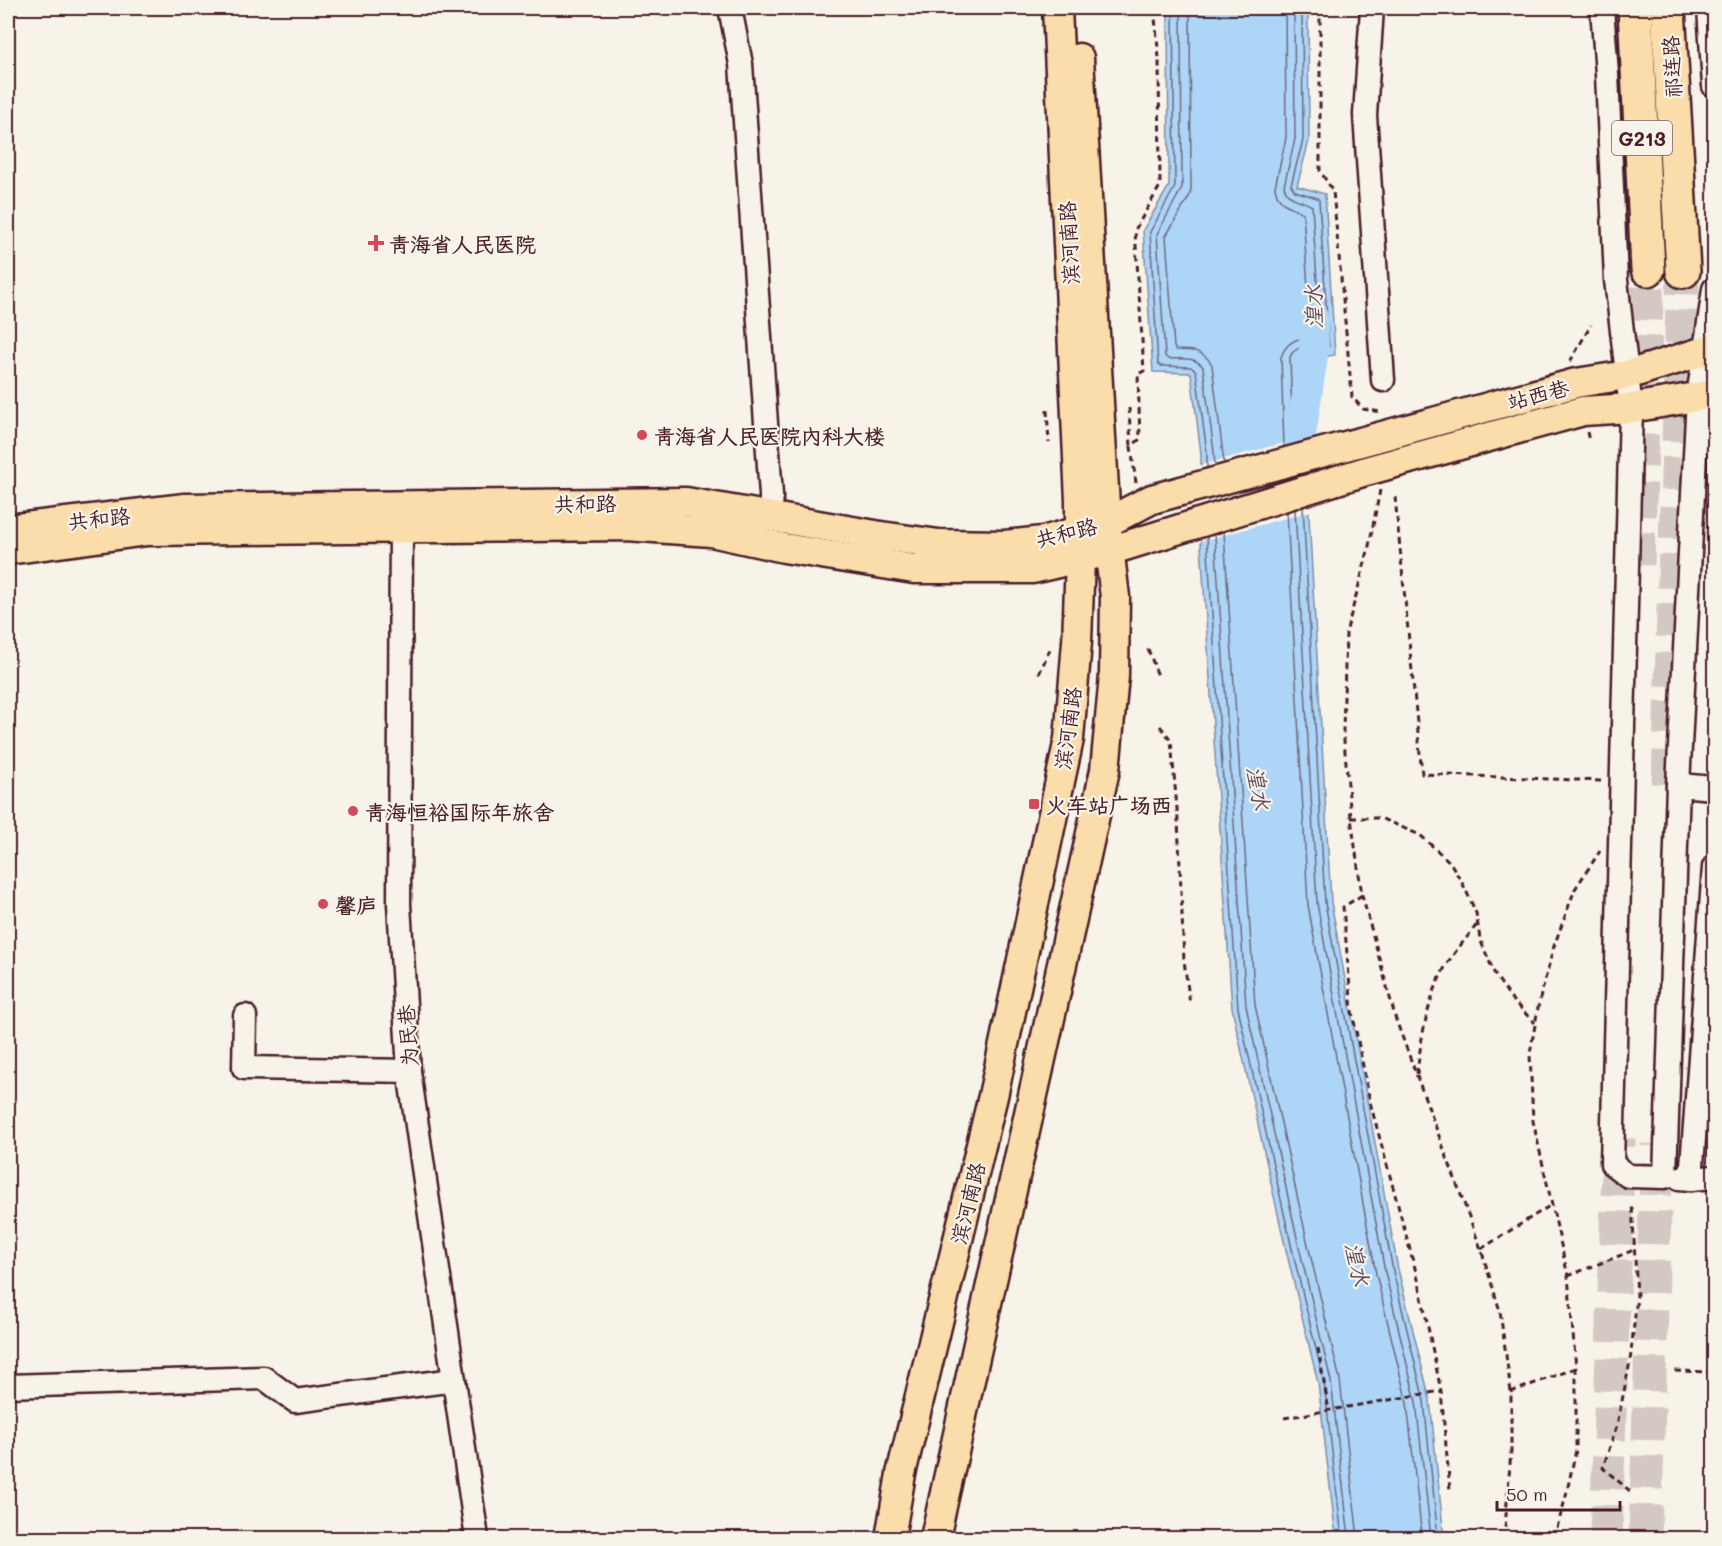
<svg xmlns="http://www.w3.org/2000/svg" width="1722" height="1546" font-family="Mali,'LXGW WenKai TC',sans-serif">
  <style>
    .water { fill: #acd5f7; stroke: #858ca5; stroke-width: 1.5 }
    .pier { fill: #f7f3e8 }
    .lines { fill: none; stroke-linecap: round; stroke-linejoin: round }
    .shore { stroke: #71687d; stroke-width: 1.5 }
    .river { stroke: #acd5f7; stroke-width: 30 }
    .highway-tunnel { stroke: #d4c9c2; stroke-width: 33; stroke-dasharray: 33 16; stroke-linecap: butt }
    .minor-casing { stroke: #4a1f2b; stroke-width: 27 }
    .major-casing { stroke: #4a1f2b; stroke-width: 33 }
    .highway-casing { stroke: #4a1f2b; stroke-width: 38 }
    .path { stroke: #4a1f2b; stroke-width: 3; stroke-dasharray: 6 4.5; stroke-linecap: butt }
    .minor { stroke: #f7f3e8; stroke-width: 22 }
    .major { stroke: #fbddab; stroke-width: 28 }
    .highway { stroke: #fbddab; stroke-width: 33 }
    .poi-dot { fill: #d1495b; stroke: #f7f3e8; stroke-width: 2 }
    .labels { text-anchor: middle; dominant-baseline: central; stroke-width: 4.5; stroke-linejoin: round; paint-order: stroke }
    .shield { fill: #f7f3e8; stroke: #7e5f64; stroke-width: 1.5 }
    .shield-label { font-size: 20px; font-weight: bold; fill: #4a1f2b }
    .street-label { font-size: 21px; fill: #4a1f2b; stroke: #f7f3e8 }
    .poi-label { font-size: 21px; font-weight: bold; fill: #4a1f2b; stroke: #f7f3e8; text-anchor: start }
    .water-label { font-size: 22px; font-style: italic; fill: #624c5e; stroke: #f7f3e8 }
  </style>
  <rect width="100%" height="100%" fill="#f7f3e8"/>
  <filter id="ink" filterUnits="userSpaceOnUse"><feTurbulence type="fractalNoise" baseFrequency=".0167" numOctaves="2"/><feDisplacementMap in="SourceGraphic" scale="12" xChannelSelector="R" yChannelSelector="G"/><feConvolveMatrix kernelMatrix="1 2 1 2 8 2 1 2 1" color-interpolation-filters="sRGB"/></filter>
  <g filter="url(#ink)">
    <path class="water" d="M 1168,8 L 1308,8 L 1309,141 L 1297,186 L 1325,194 L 1335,355 L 1303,361 L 1309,517 L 1331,902 L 1398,1269 L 1430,1400 L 1444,1538 L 1336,1538 L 1318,1383 L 1286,1250 L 1232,1008 L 1201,545 L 1201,454 L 1191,373 L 1153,372 L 1143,230 L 1169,186 Z"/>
    <path class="pier" d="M 1309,436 L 1312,511 L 1198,542 L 1198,466 Z"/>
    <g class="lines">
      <g class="shore">
        <path d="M 1173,8 L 1175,187 L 1150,232 L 1158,364 L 1161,366 L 1191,367 L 1196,371 L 1207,453 L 1207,468"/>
        <path d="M 1181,8 L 1182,188 L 1157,234 L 1165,356 L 1168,359 C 1181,359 1194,356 1203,367 L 1214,452 L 1215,466"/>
        <path d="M 1190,8 L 1191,190 L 1189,197 L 1166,236 L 1174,347 L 1176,350 C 1192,350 1204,350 1212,365 L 1224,463"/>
        <path d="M 1300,442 L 1298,360 L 1302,355 L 1326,350 L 1329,347 L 1319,200 L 1317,198 L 1295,191 L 1291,185 L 1303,140 L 1302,8"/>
        <path d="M 1293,444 L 1290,357 L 1293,352 L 1299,348 L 1318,344 L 1321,341 L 1312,206 C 1301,199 1288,201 1284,186 L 1295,139 L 1294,8"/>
        <path d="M 1284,447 L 1281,357 C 1286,343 1295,339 1309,336 L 1311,334 L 1303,213 L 1283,203 L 1277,195 L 1275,187 L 1286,138 L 1285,8"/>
        <path d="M 1303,507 L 1325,903 L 1393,1271 L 1424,1401 L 1438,1538"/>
        <path d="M 1295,509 L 1317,903 L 1385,1272 L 1416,1402 L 1431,1538"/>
        <path d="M 1287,512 L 1308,905 L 1376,1274 L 1407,1403 L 1422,1538"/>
        <path d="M 1224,532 L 1255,1005 L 1308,1245 L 1340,1380 L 1358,1538"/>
        <path d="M 1215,535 L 1246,1006 L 1299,1247 L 1331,1381 L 1349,1538"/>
        <path d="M 1207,537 L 1238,1008 L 1292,1249 L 1324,1382 L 1342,1538"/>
      </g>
      <path class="river" d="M 1299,448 L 1314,348 L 1313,317"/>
      <g class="highway-tunnel">
        <path d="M 1638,565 L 1648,269"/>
        <path d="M 1668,784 L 1683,271"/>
        <path d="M 1606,1538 L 1619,1138"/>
        <path d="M 1645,1538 L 1657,1144"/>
      </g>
      <defs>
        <g id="minor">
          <path d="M 730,8 L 741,64 L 771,495 L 771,517"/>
          <path d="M 1372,8 L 1365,115 L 1383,380"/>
          <path d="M 1602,8 L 1607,74 L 1616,280 L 1631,408 L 1612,1164 L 1628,1176 L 1665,1177 L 1678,785 L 1698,397 L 1714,289"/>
          <path d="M 1709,8 L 1714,86"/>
          <path d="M 401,529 L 399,904 L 409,1071 L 477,1538"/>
          <path d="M 1678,785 L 1714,788"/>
          <path d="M 245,1016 L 244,1068 L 409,1071"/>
          <path d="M 1679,1178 L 1691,1179 L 1714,1177"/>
          <path d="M 1691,1179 L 1714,867"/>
          <path d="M 8,1386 L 264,1378 L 295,1401 L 454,1380"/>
        </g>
        <g id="major">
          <path d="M 8,529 L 185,508 L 686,502 L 881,536 L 939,544 L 1005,545 L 1043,541 L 1106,523 L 1152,499 L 1576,383 L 1627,375 L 1714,348"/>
          <path d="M 8,550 L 147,531 L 626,526 L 711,532 L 784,548 L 914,569 L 1033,569 L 1109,551 L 1366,471 L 1583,411 L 1631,408 L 1714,394"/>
          <path d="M 890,1538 L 901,1474 L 993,1096 L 1069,739 L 1077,642 L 1080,558 L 1080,500 L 1057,8"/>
          <path d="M 935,1538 L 1105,770 L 1114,676 L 1115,597 L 1106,523 L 1079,58"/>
        </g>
        <g id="highway">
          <path d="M 1635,8 L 1648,269"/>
          <path d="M 1668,8 L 1683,271"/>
        </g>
      </defs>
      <use href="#minor" class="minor-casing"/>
      <use href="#major" class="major-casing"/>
      <use href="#highway" class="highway-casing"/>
      <g class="path">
        <path d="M 1320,8 L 1320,171 L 1333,191 L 1352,397 L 1363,409 L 1380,412"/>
        <path d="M 1569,361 L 1571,360 L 1591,325"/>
        <path d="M 1129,408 L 1131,447"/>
        <path d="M 1047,410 L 1049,443"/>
        <path d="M 1587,432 L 1589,441"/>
        <path d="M 1136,483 L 1131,447 L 1140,439 L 1138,374 L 1144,371 L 1135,230 L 1160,186 L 1159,58 L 1154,8"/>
        <path d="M 1380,490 L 1368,551 L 1346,633 L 1343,730 L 1351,818 L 1362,895 L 1396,1020 L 1481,1249 L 1500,1311 L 1511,1392 L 1511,1451 L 1505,1528"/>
        <path d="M 1395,497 L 1422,774 L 1603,781"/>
        <path d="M 1148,649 L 1158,676"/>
        <path d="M 1039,674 L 1050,649"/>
        <path d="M 1160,726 L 1171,740 L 1178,820 L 1184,961 L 1190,1004"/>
        <path d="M 1351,818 L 1380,818 L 1420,835 L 1450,862 L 1465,888 L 1476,913 L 1480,939 L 1495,975 L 1513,1001 L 1535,1023"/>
        <path d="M 1362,895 L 1343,907 L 1352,1011 L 1371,1106 L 1419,1283 L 1441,1391 L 1450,1490"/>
        <path d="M 1417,1074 C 1421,1038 1427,1002 1444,969 C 1453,953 1467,938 1478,923"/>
        <path d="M 1481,1249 L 1551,1205"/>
        <path d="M 1568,1276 L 1634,1250"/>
        <path d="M 1318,1348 L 1329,1411"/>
        <path d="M 1675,1371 L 1710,1372 L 1714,1376"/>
        <path d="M 1511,1392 L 1576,1368"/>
        <path d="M 1284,1418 L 1441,1391"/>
        <path d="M 1630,1491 L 1603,1468 L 1617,1425 L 1630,1362 L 1637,1296 L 1632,1203"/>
        <path d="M 1554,1538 L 1565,1500 L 1576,1450 L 1576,1368 L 1568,1276 L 1533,1121 L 1530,1054 L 1539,1002 L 1554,946 L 1575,889 L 1600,851"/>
      </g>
      <use href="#minor" class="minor"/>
      <use href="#major" class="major"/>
      <use href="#highway" class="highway"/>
    </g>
  </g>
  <g class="poi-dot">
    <path d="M373 234h6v6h6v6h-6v6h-6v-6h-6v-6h6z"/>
    <circle cx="642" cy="435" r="6"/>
    <rect x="1028" y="798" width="12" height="12" rx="3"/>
    <circle cx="353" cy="811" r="6"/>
    <circle cx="323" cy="904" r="6"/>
  </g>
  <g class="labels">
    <rect class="shield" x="1612" y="121" width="60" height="34" rx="4.5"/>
    <g class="shield-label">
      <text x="1642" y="138">G213</text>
    </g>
    <g class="street-label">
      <text transform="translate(1671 67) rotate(-93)">祁连路</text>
      <text transform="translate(1068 243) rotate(-93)">滨河南路</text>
      <text transform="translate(1538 394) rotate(-15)">站西巷</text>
      <text transform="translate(585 503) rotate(-1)">共和路</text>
      <text transform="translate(99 518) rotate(-6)">共和路</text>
      <text transform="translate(1066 532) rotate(-14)">共和路</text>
      <text transform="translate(1067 728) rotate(-82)">滨河南路</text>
      <text transform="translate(407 1036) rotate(-94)">为民巷</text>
      <text transform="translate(967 1203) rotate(-76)">滨河南路</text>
    </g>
    <g class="poi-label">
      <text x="389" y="243">青海省人民医院</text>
      <text x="654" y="435">青海省人民医院内科大楼</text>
      <text x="1046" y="804">火车站广场西</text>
      <text x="365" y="811">青海恒裕国际年旅舍</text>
      <text x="335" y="904">馨庐</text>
    </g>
    <g class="water-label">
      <text transform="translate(1313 307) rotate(-91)">湟水</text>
      <text transform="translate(1259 788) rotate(80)">湟水</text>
      <text transform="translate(1358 1264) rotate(78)">湟水</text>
    </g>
  </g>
  <rect width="1722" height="1546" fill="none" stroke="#f7f3e8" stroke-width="30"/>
  <rect x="15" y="15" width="1692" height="1516" fill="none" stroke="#4a1f2b" stroke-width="2" filter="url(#ink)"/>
  <path d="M1497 1501v9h123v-9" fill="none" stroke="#4a1f2b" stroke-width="3"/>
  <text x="1506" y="1501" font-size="18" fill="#4a1f2b" stroke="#f7f3e8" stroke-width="4.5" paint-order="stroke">50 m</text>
</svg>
